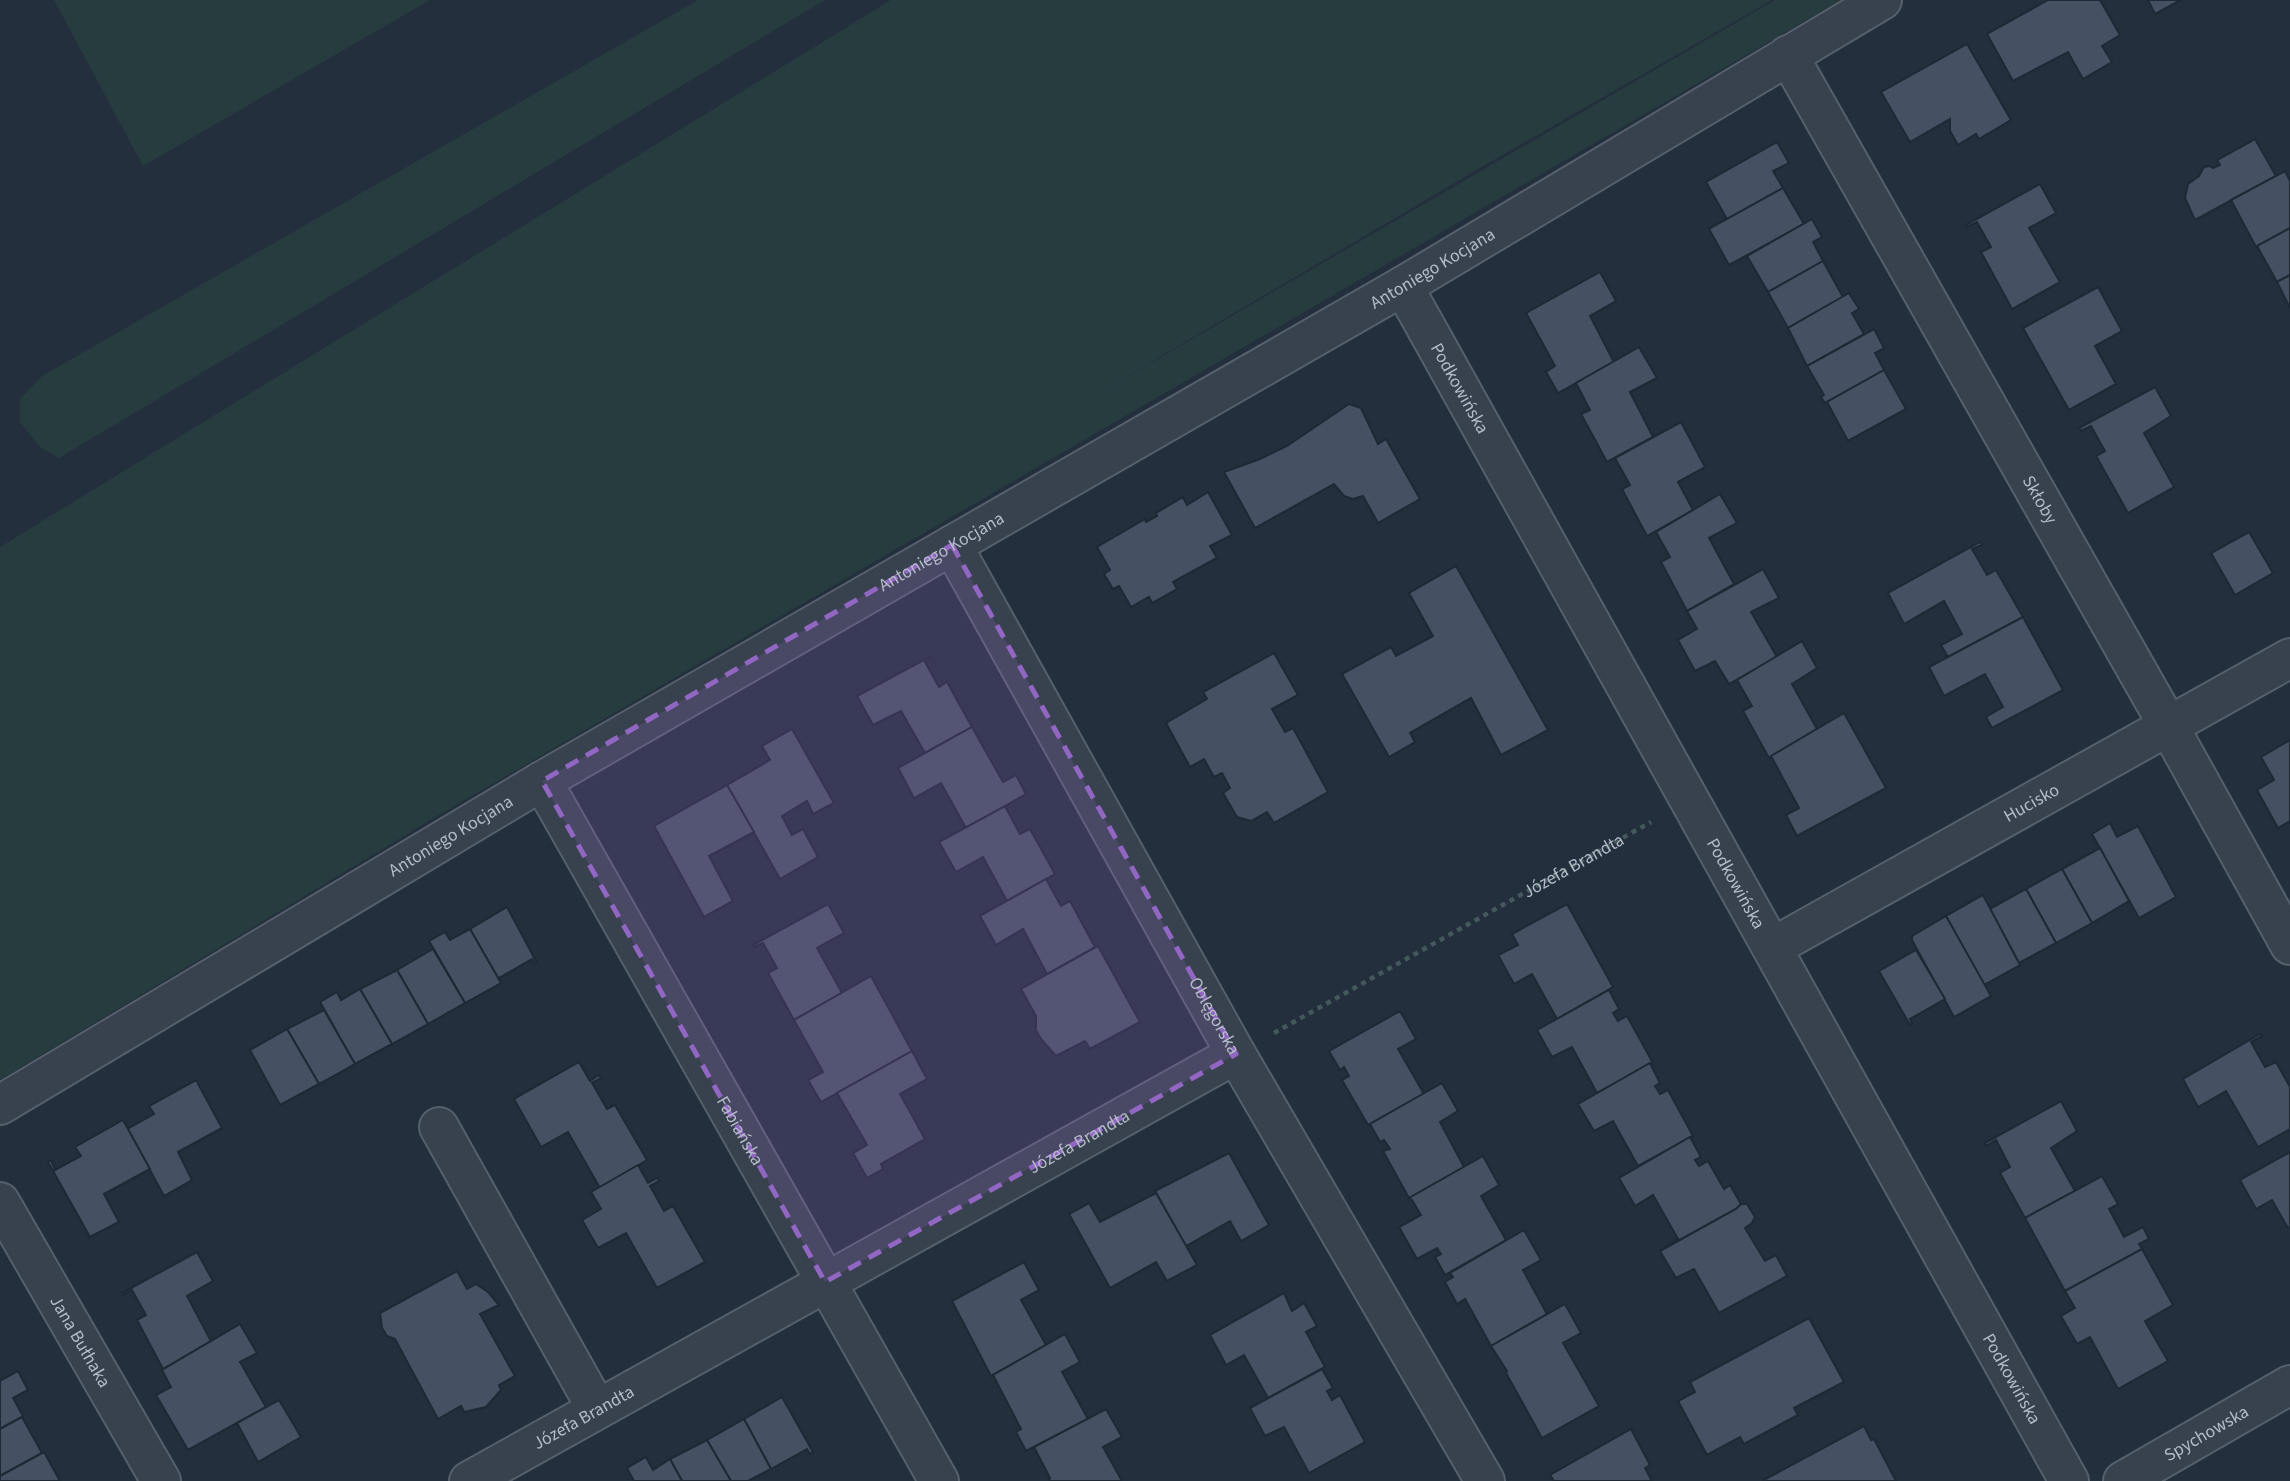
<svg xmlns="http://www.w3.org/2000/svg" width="2290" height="1481" font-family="'Source Sans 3',sans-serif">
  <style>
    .green { fill: #263c3f }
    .building { fill: #455162; stroke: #1f2835; stroke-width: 2 }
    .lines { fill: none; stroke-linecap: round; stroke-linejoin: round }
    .minor-casing { stroke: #565f6c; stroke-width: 42 }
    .path { stroke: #44595c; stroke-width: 4.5; stroke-dasharray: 5 5; stroke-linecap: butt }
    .minor { stroke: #38414e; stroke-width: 38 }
    .marked { fill: #9266c3; fill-opacity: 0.2; stroke: #9266c3; stroke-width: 5; stroke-dasharray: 14 9; stroke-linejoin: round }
    .labels { text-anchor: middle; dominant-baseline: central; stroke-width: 6; stroke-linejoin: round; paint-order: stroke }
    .street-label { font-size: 18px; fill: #b4bcc9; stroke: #1d2633 }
  </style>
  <rect width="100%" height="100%" fill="#242f3e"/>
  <g class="green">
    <path d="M 54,0 L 430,0 L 143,166 Z"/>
    <path d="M 698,0 L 825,0 L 59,458 L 40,447 L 20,422 L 20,399 L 42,376 Z"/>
    <path d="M 891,0 L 1772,0 L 1473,172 L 1099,393 L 1775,0 L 1841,0 L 439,815 L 0,1080 L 0,547 Z"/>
  </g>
  <g class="building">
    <path d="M 2048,0 L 2100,0 L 2120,35 L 2102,46 L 2112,62 L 2083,79 L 2068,52 L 2013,81 L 1987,34 Z"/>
    <path d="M 2148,0 L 2181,0 L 2155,14 Z"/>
    <path d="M 1967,44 L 2011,120 L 1979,139 L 1976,134 L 1958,145 L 1950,131 L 1950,119 L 1910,142 L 1881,92 Z"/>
    <path d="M 2255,139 L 2276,176 L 2195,220 L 2185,198 L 2188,184 L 2199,176 L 2204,167 L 2210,166 L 2213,168 L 2220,165 L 2217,160 Z"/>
    <path d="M 1777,142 L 1789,163 L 1773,171 L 1783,188 L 1727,219 L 1706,182 Z"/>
    <path d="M 2285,171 L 2290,181 L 2290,228 L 2256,247 L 2231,200 Z"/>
    <path d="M 2040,184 L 2056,213 L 2029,228 L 2060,282 L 2012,309 L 1981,252 L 1991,247 L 1977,222 L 1967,227 L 1966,225 Z"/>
    <path d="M 1783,188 L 1804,224 L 1729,265 L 1709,229 Z"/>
    <path d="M 1812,219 L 1822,237 L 1813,242 L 1823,261 L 1768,292 L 1747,256 Z"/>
    <path d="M 2290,228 L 2290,275 L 2277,282 L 2257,246 Z"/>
    <path d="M 1823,261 L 1843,297 L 1788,328 L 1768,292 Z"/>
    <path d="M 1600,272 L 1616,301 L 1590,316 L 1614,362 L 1558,393 L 1546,372 L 1555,366 L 1526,313 Z"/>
    <path d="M 2290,275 L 2290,308 L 2277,282 Z"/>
    <path d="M 2098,287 L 2122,331 L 2095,346 L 2116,384 L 2069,410 L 2023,328 Z"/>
    <path d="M 1849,293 L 1859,309 L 1852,313 L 1864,334 L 1807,366 L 1788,328 Z"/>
    <path d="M 1874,329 L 1884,348 L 1875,353 L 1884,370 L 1825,403 L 1821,397 L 1824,395 L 1807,366 Z"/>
    <path d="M 1639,347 L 1657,378 L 1630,392 L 1653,437 L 1607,462 L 1581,414 L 1590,410 L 1576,383 Z"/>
    <path d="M 1884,370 L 1906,409 L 1848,441 L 1827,402 Z"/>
    <path d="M 2155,387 L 2171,416 L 2144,433 L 2174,487 L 2128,513 L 2096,456 L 2105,451 L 2091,426 L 2081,431 L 2079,428 Z"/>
    <path d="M 1349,404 L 1361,408 L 1378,444 L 1386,439 L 1420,499 L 1378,523 L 1363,496 L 1353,499 L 1344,496 L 1334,484 L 1255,528 L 1224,472 L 1260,459 L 1287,446 Z"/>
    <path d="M 1681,422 L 1705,467 L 1678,482 L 1693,510 L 1647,536 L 1622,489 L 1630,485 L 1615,458 Z"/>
    <path d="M 1208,492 L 1232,535 L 1210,546 L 1217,558 L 1173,582 L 1177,589 L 1152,603 L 1149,597 L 1131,607 L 1119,586 L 1113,589 L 1104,574 L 1110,570 L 1097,547 L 1145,519 L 1146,522 L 1157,516 L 1156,513 L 1183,497 L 1187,505 Z"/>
    <path d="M 1720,494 L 1737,523 L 1709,538 L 1734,584 L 1687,611 L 1661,562 L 1670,557 L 1656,532 Z"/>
    <path d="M 2249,532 L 2273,573 L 2235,595 L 2211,553 Z"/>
    <path d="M 1980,542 L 1982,545 L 1972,549 L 1987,575 L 1996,570 L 2023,617 L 1948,657 L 1941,645 L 1962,634 L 1944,601 L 1904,624 L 1888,593 Z"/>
    <path d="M 1456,566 L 1548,730 L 1501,755 L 1471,698 L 1410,733 L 1415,742 L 1389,757 L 1342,674 L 1391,647 L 1396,656 L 1433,636 L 1409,593 Z"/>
    <path d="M 1763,569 L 1779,598 L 1751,612 L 1777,657 L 1729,684 L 1715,661 L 1695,671 L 1678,640 L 1697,629 L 1687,611 Z"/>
    <path d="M 2023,617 L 2063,690 L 1992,728 L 1986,717 L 2003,707 L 1985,674 L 1944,696 L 1929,667 Z"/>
    <path d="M 1802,641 L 1817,668 L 1792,684 L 1817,729 L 1769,758 L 1743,711 L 1752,706 L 1737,680 Z"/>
    <path d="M 1274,653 L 1298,695 L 1272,709 L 1285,732 L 1293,728 L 1328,792 L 1274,823 L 1267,812 L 1251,821 L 1237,817 L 1223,793 L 1230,788 L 1222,773 L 1214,777 L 1204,759 L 1190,767 L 1166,723 L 1207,699 L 1203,692 Z"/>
    <path d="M 931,656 L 932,658 L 925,662 L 939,687 L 947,682 L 972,727 L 925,753 L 901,711 L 873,725 L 857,696 Z"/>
    <path d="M 1844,713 L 1886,788 L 1797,836 L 1786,815 L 1799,808 L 1771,756 Z"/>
    <path d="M 972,727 L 1003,782 L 1016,775 L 1026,794 L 966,828 L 941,783 L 914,798 L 898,768 Z"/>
    <path d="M 792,729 L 834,803 L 813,814 L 807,801 L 782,816 L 792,835 L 803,829 L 818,857 L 780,879 L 727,785 L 770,760 L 762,746 Z"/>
    <path d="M 2290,740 L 2290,821 L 2278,828 L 2257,790 L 2274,780 L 2261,757 Z"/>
    <path d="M 727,785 L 754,832 L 709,856 L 733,901 L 704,917 L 654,826 Z"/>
    <path d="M 1005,806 L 1020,834 L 1030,829 L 1055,874 L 1007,901 L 983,857 L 956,872 L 939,842 Z"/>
    <path d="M 2110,823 L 2117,837 L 2138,826 L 2176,897 L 2139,918 L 2092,834 Z"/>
    <path d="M 2100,848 L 2129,901 L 2092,923 L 2062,869 Z"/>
    <path d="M 2062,869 L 2092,923 L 2056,943 L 2026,889 Z"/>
    <path d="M 1046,879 L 1061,906 L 1070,901 L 1095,947 L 1047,974 L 1023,929 L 996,945 L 980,916 Z"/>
    <path d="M 2026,889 L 2056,943 L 2019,963 L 1990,909 Z"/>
    <path d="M 1983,895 L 2020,965 L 1984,985 L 1946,916 Z"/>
    <path d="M 828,904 L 844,933 L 817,948 L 842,993 L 794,1020 L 768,973 L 777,968 L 763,943 L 754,947 L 753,945 Z"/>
    <path d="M 1567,904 L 1613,987 L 1557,1019 L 1532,974 L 1514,984 L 1498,955 L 1518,945 L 1512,934 Z"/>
    <path d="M 507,907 L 537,963 L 535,964 L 532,959 L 499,978 L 501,983 L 470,929 Z"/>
    <path d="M 1946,916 L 1991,996 L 1954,1017 L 1912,940 L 1912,936 Z"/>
    <path d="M 470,929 L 501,983 L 465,1003 L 429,941 L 445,932 L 450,940 Z"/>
    <path d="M 1098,946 L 1140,1022 L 1090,1049 L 1085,1041 L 1056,1056 L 1041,1039 L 1036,1030 L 1036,1016 L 1021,989 Z"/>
    <path d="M 433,949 L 465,1003 L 428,1024 L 397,970 Z"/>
    <path d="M 1916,950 L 1945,999 L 1910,1019 L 1912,1024 L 1910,1025 L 1879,971 Z"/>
    <path d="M 397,970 L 428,1024 L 392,1044 L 360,989 Z"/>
    <path d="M 871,976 L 912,1051 L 821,1102 L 808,1080 L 823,1072 L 794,1020 Z"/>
    <path d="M 360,989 L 392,1044 L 355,1064 L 320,1002 L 337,992 L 341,1000 Z"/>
    <path d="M 1609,990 L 1619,1009 L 1613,1013 L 1618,1021 L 1627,1016 L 1653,1063 L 1597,1093 L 1572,1047 L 1552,1057 L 1537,1030 Z"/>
    <path d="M 324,1010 L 355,1064 L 319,1084 L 287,1029 Z"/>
    <path d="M 1400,1011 L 1416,1039 L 1398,1049 L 1424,1094 L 1368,1125 L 1342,1080 L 1349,1076 L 1344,1067 L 1340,1070 L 1329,1051 Z"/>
    <path d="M 287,1029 L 319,1084 L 280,1105 L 250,1050 Z"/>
    <path d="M 2260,1034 L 2262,1036 L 2251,1042 L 2265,1067 L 2276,1062 L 2290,1087 L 2290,1129 L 2258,1147 L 2226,1091 L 2198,1107 L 2183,1079 Z"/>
    <path d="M 912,1051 L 927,1079 L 900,1094 L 925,1139 L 881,1164 L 883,1169 L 867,1178 L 853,1153 L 867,1145 L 837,1093 Z"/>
    <path d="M 579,1062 L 590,1081 L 599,1075 L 601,1078 L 592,1083 L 607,1109 L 615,1105 L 647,1160 L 600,1188 L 568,1132 L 541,1147 L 514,1099 Z"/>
    <path d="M 1650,1063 L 1660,1083 L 1655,1086 L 1660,1094 L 1668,1090 L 1693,1136 L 1638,1166 L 1613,1121 L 1594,1131 L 1578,1104 Z"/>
    <path d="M 196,1080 L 222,1128 L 178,1152 L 192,1180 L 164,1196 L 123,1120 L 129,1128 L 154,1114 L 149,1106 Z"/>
    <path d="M 1442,1083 L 1458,1111 L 1440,1122 L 1464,1167 L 1409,1198 L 1383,1151 L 1390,1149 L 1384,1140 L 1380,1142 L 1370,1124 Z"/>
    <path d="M 2061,1101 L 2077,1131 L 2051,1148 L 2075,1191 L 2025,1218 L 2000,1173 L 2010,1167 L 1996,1140 L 1986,1146 L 1985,1143 Z"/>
    <path d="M 123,1120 L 150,1169 L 104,1194 L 119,1222 L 90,1237 L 48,1162 L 51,1160 L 55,1170 L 81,1156 L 75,1147 Z"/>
    <path d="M 1690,1137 L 1701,1157 L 1695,1160 L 1699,1166 L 1708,1161 L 1724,1189 L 1730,1185 L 1741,1204 L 1736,1209 L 1660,1251 L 1678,1239 L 1653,1195 L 1635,1206 L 1619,1178 Z"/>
    <path d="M 2290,1152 L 2290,1227 L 2288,1228 L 2272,1200 L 2256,1209 L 2240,1180 Z"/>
    <path d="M 1229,1153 L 1269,1225 L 1241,1241 L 1230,1221 L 1186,1246 L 1155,1191 Z"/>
    <path d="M 1483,1156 L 1499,1185 L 1481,1196 L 1506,1240 L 1445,1275 L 1435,1257 L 1441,1254 L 1437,1248 L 1417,1259 L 1399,1227 L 1421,1215 L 1412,1200 L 1409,1198 Z"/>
    <path d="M 638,1165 L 648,1183 L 657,1178 L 659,1181 L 650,1186 L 664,1211 L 673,1206 L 705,1262 L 657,1288 L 626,1233 L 598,1248 L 582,1220 L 601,1209 L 591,1192 Z"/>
    <path d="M 2102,1176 L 2118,1204 L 2109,1209 L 2124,1237 L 2143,1227 L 2149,1239 L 2139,1244 L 2142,1249 L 2065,1291 L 2025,1218 Z"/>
    <path d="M 1156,1193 L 1197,1265 L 1167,1281 L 1156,1262 L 1110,1288 L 1069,1214 L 1089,1203 L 1100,1222 Z"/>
    <path d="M 1741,1204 L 1747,1204 L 1755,1217 L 1752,1223 L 1745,1228 L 1765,1261 L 1776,1255 L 1787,1276 L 1719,1313 L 1694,1269 L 1676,1278 L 1660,1251 L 1736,1209 Z"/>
    <path d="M 1524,1230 L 1541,1260 L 1523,1270 L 1547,1314 L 1491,1346 L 1465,1299 L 1457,1304 L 1445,1282 L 1453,1277 L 1450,1273 Z"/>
    <path d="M 2142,1249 L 2173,1305 L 2145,1321 L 2168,1361 L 2118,1389 L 2090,1337 L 2077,1344 L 2061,1316 L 2075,1308 L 2065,1291 Z"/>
    <path d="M 197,1252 L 213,1281 L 187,1296 L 211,1341 L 163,1369 L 137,1320 L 146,1315 L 132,1290 L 123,1295 L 122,1293 Z"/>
    <path d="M 1024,1262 L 1039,1290 L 1021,1300 L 1046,1345 L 991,1376 L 952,1301 Z"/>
    <path d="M 457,1271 L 467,1289 L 476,1284 L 488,1292 L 499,1305 L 480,1314 L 515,1376 L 499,1385 L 501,1390 L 486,1407 L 464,1412 L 461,1406 L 438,1419 L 395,1339 L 387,1336 L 382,1328 L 380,1313 Z"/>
    <path d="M 1284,1293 L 1292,1311 L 1304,1303 L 1317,1326 L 1306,1332 L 1325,1367 L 1268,1398 L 1244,1355 L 1226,1365 L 1210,1335 Z"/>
    <path d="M 1565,1304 L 1581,1333 L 1563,1343 L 1599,1406 L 1542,1438 L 1506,1373 L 1507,1371 L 1491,1346 Z"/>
    <path d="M 1809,1318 L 1844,1382 L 1794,1408 L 1798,1415 L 1744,1444 L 1740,1437 L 1707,1455 L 1678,1401 L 1695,1392 L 1690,1382 Z"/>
    <path d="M 240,1324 L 257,1353 L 240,1362 L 266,1407 L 188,1450 L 156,1395 L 171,1387 L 162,1370 Z"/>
    <path d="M 1065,1334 L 1080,1362 L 1062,1372 L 1088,1419 L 1026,1451 L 1016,1432 L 1021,1429 L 993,1375 Z"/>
    <path d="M 1322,1369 L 1333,1388 L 1327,1391 L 1332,1400 L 1340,1395 L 1365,1442 L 1309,1473 L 1284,1427 L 1265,1436 L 1250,1408 Z"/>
    <path d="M 18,1371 L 28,1390 L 13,1398 L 23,1416 L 0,1429 L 0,1381 Z"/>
    <path d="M 782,1397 L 813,1452 L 810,1454 L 807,1449 L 771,1469 L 744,1419 Z"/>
    <path d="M 279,1400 L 301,1437 L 258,1462 L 237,1423 Z"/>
    <path d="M 1106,1409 L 1122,1437 L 1103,1447 L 1122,1481 L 1050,1481 L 1049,1478 L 1050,1478 L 1034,1447 Z"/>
    <path d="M 22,1417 L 42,1453 L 0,1476 L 0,1429 Z"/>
    <path d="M 744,1419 L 771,1469 L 748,1481 L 731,1481 L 707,1440 Z"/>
    <path d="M 1864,1426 L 1871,1440 L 1874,1439 L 1896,1481 L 1762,1481 Z"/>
    <path d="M 1631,1429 L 1650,1465 L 1645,1468 L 1652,1481 L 1554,1481 L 1550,1475 Z"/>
    <path d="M 707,1440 L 731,1481 L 682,1481 L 670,1459 Z"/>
    <path d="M 44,1452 L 60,1481 L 0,1481 L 0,1476 Z"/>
    <path d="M 646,1457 L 653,1470 L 670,1459 L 682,1481 L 634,1481 L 627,1468 Z"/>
  </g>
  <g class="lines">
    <defs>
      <g id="minor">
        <path id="s2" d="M 1788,55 L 2168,725 L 2290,945"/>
        <path id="s3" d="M 1403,286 L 2069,1481"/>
        <path id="s4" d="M 952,545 L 1236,1054 L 1485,1481"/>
        <path id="s5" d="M 542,781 L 939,1481"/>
        <path id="s6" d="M 1773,947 L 2290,658"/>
        <path id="s7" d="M 0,1105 L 542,781 L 1403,286 L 1882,0"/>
        <path d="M 439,1127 L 597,1409"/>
        <path id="s8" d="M 0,1202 L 161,1481"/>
        <path id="s9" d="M 469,1481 L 1236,1054"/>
        <path id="s10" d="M 2123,1481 L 2290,1385"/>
      </g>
    </defs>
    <use href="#minor" class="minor-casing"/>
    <path class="path" id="s1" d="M 1274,1033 L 1651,822"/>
    <use href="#minor" class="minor"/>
  </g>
  <path class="marked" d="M 952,545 L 1236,1054 L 825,1282 L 542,781 Z"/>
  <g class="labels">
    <g class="street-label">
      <text stroke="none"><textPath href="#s7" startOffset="1659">Antoniego Kocjana</textPath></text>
      <text stroke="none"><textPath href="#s3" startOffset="117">Podkowińska</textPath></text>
      <text stroke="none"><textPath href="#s2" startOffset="511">Skłoby</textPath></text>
      <text stroke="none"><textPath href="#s7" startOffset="1092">Antoniego Kocjana</textPath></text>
      <text stroke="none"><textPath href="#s6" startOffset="296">Hucisko</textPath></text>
      <text stroke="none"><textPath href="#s7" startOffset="525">Antoniego Kocjana</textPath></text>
      <text stroke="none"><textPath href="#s1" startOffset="343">Józefa Brandta</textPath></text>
      <text stroke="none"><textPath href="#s3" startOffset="684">Podkowińska</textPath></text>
      <text stroke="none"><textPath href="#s4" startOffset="539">Oblęgorska</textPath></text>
      <text stroke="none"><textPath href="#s5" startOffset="402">Fabiańska</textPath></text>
      <text stroke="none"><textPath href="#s9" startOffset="698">Józefa Brandta</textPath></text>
      <text stroke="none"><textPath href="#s8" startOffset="161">Jana Bułhaka</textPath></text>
      <text stroke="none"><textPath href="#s3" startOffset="1251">Podkowińska</textPath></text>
      <text stroke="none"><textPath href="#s9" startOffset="131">Józefa Brandta</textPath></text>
      <text stroke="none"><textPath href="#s10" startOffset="96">Spychowska</textPath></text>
    </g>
  </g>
</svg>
